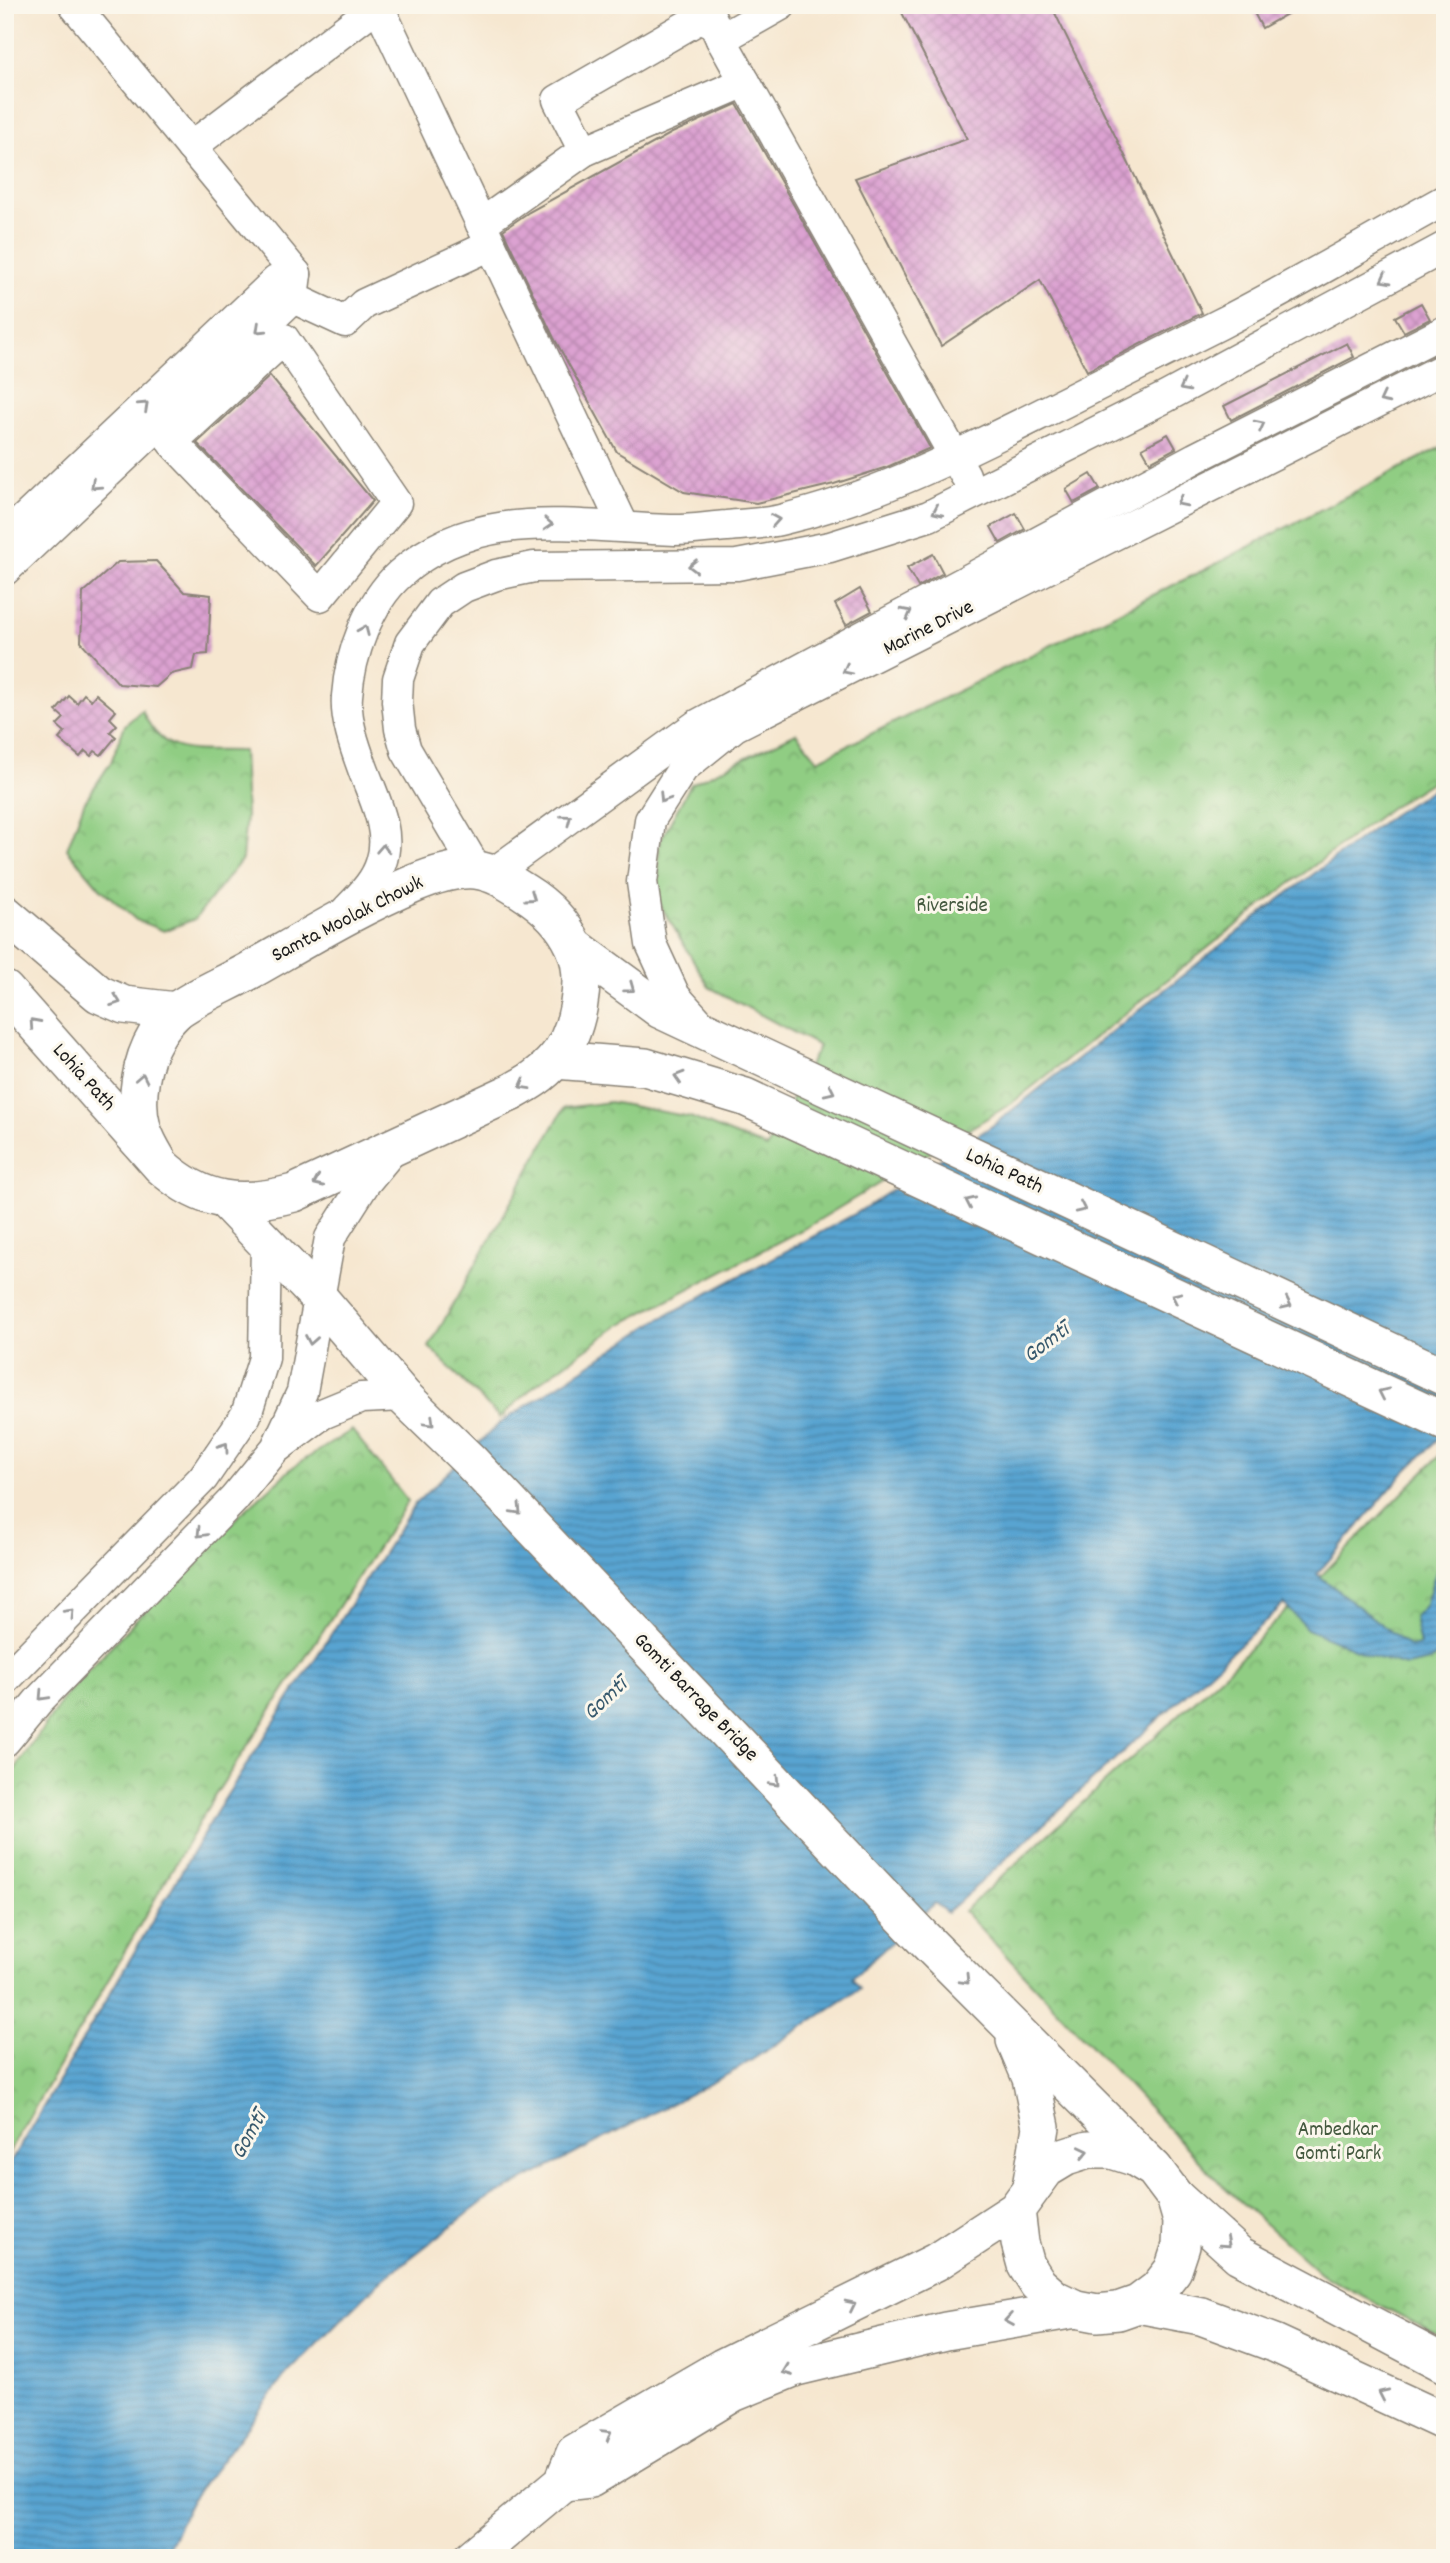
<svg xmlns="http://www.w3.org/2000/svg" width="1450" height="2563" font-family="Dekko,sans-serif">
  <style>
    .park { fill: url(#park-crowns); stroke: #567450; stroke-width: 2 }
    .water { fill: url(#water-rules); stroke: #3a6076; stroke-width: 2 }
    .building { fill: url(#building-cross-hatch) }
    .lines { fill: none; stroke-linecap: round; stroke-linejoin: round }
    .minor-casing { stroke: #898276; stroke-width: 33 }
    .major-casing { stroke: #898276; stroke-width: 40 }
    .minor { stroke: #fff; stroke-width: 30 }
    .major { stroke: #fff; stroke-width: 37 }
    .oneway { stroke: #999 }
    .labels { text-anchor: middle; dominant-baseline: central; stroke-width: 6; stroke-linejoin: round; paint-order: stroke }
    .street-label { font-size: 21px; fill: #1c1c1c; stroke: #fbf7ec }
    .park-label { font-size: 21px; fill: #455a40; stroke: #fbf7ec }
    .water-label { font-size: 23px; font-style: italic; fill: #37596d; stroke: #fbf7ec }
  </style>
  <defs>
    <pattern id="park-crowns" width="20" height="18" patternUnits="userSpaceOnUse" patternTransform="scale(1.75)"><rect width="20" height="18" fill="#90cd83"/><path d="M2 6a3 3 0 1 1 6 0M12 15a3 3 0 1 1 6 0" fill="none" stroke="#7caf71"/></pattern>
    <pattern id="water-rules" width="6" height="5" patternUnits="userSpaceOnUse" patternTransform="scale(1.75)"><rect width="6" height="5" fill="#59a4d1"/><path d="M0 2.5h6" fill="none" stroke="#4985a9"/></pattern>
    <pattern id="building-cross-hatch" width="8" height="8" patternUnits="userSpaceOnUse" patternTransform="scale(1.75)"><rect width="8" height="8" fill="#dca2d1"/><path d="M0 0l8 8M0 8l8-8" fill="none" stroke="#bc8bb3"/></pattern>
  </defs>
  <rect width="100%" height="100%" fill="#fbf7ec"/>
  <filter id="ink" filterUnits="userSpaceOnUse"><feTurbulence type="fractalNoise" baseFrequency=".0143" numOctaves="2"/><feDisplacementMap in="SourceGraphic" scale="14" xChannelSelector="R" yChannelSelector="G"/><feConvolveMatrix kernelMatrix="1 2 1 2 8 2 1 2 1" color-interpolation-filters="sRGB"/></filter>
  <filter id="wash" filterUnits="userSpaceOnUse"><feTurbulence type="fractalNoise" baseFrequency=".00686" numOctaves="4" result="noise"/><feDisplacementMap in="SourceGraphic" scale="28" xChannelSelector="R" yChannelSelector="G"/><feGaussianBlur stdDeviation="1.57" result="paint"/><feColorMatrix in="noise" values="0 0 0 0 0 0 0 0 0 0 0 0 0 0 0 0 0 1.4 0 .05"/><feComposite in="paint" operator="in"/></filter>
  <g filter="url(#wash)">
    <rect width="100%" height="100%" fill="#f6e7d0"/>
    <g class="park">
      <path d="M 1445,445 L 1445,773 L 1390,808 L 1262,905 L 1012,1103 L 809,1226 L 621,1324 L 533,1387 L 500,1418 L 429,1347 L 564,1108 L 610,1102 L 690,1117 L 767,1148 L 819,1046 L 709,987 L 658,901 L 659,843 L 691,784 L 796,733 L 818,760 L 1212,566 Z"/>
      <path d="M 142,710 C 163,760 196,749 243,751 L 246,816 L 242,859 L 195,919 L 164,931 L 136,920 L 100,888 L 67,849 L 84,803 L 111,762 L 125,725 Z"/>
      <path d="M 352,1430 L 408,1501 L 212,1800 L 5,2159 L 5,1784 L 67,1693 L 200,1551 L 293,1467 Z"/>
      <path d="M 1445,1450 L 1445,2339 L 1321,2274 L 1221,2184 L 964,1911 L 1228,1670 Z"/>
    </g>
    <path class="water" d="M 1445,781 L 1445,1433 L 1403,1474 L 1317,1574 L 1410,1647 L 1420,1645 L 1414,1617 L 1425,1606 L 1440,1560 L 1445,1562 L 1445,1649 L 1430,1661 L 1406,1666 L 1368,1655 L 1307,1629 L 1284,1604 L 947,1913 L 935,1903 L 852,1978 L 860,1989 L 738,2069 L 484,2201 L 378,2283 L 286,2375 L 192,2499 L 163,2558 L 5,2558 L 5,2172 L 220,1806 L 415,1504 L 500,1423 L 658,1320 L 855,1214 L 992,1126 L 1263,912 L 1392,815 Z"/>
    <g id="blocks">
      <g class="building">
        <path d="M 898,5 L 1051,5 L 1202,313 L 1087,371 L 1040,280 L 941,346 L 855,178 L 967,139 Z"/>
        <path d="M 1250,5 L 1303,5 L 1262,28 Z"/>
        <path d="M 737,104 L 930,448 L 887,467 L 834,484 L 756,503 L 684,492 L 617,452 L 554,338 L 503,230 L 529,212 L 672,133 Z"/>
        <path d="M 1421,303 L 1430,319 L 1404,332 L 1395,317 Z"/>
        <path d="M 1347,343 L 1354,357 L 1231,420 L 1224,406 Z"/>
        <path d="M 270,376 L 373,501 L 316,566 L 197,443 Z"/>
        <path d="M 1168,434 L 1176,448 L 1150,462 L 1142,448 Z"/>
        <path d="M 1091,474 L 1100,489 L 1074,503 L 1066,489 Z"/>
        <path d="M 1016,513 L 1025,529 L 1000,543 L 991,527 Z"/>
        <path d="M 933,554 L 943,573 L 918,587 L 907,568 Z"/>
        <path d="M 156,561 L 184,592 L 211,595 L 208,654 L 196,655 L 193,669 L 171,674 L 156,687 L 119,684 L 81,642 L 83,593 L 118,562 Z"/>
        <path d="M 860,589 L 872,611 L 846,625 L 835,604 Z"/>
        <path d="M 84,694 L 91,700 L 96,694 L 116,711 L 110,718 L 117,725 L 110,732 L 116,737 L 101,755 L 95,751 L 91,756 L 85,751 L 80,757 L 59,739 L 65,732 L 57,725 L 64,718 L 56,711 L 69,696 L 77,703 Z"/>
      </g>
    </g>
  </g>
  <g filter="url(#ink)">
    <use href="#blocks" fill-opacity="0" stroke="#898276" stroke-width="2"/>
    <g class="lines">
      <defs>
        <g id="minor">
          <path d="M 378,5 L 624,527"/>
          <path d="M 721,39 L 781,5"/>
          <path d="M 191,147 L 378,5"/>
          <path d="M 584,151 L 558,100 L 709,13 L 721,39 L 965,475"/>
          <path d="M 481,224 L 584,151 L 745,82"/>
          <path d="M 293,298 L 345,322 L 364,304 L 491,245"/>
          <path d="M 284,339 L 396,503 L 320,596 L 172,442 Z"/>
          <path d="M 5,537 L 276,281 L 296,274"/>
          <path d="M 5,570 L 293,298 L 296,274 L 74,5"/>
          <path d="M 477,870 L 406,750 L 400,729 L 397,701 L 398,679 L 410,643 L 440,603 L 464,587 L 496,575 L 534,567 L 737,565 L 830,547 L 929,516 L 1166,397 L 1445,247"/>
          <path d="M 492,874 L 697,725 L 1195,458 L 1445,331"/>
          <path d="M 346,911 C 359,897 375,883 381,863 C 392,831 374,799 363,769 C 355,747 345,720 347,696 C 350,654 369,602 400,574 C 479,503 580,528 675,530 C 692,530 710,527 727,526 C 745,524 763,524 780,520 C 882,496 972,448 1065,402 C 1117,376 1169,350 1220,324 C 1296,285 1370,241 1445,200"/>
          <path d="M 703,1027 L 675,996 L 651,944 L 642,882 L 650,820 L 683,768 L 735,726 L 1445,368"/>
          <path d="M 278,1447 L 322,1414 L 361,1398 L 403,1396"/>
          <path d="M 5,1680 L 203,1478 L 246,1415 L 264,1358 L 266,1243"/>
          <path d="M 5,1741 L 40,1699 L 234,1499 L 276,1448 L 302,1392 L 330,1238 L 365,1183 L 394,1148"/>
        </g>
        <g id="major">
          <path d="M 5,914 L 99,994 L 124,1005 L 176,1011"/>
          <path d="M 575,947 L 661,1010 L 1445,1377"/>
          <path d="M 5,990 L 161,1166 C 203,1204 241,1207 294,1193 L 512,1092 C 528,1083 542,1075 554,1061 C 578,1035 589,978 574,946 C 564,924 545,905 524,892 C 510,883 494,872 476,870 C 455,868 434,875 415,883 C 358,907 304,940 251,970 C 230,982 194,997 176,1011 C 170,1017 160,1028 156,1036 C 141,1061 134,1100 142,1128 C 146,1142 154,1154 161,1166"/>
          <path d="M 555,1060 L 645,1067 L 745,1097 L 1445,1422"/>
          <path d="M 225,1200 L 319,1298 L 403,1396 L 470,1461 L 920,1935 L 1154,2169"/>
          <path d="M 1015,2040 L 1031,2078 L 1041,2127 L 1031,2187"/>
          <path d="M 1175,2197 L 1239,2255 L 1445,2364"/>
          <path d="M 1138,2304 L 1201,2316 L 1274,2343 L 1445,2422"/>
          <path d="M 563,2482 L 590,2479 L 733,2393 L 796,2367 L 946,2331 L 1076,2309"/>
          <path d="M 472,2558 L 563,2482 L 575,2453 L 723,2367 L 936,2262 L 1016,2210 L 1046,2169 L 1066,2157 L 1088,2150 L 1112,2150 L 1134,2157 L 1154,2169 L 1175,2197 L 1182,2221 L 1181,2246 L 1173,2270 L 1158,2289 L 1138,2304 L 1118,2311 L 1097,2313 L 1076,2309 L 1055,2299 L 1038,2284 L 1026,2265 L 1020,2243 L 1016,2210"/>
        </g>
      </defs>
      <use href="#minor" class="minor-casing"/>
      <use href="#major" class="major-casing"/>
      <use href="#minor" class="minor"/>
      <use href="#major" class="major"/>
    </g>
    <defs><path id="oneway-chevron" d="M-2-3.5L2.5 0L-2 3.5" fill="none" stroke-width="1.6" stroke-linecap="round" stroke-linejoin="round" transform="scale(1.75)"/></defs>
    <g class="oneway">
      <use href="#oneway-chevron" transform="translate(1385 279) rotate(152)"/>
      <use href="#oneway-chevron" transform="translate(260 329) rotate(137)"/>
      <use href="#oneway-chevron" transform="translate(1184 387) rotate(152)"/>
      <use href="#oneway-chevron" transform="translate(1384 399) rotate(153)"/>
      <use href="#oneway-chevron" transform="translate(144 406) rotate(-43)"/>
      <use href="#oneway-chevron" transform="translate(1260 425) rotate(-27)"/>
      <use href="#oneway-chevron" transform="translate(95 485) rotate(137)"/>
      <use href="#oneway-chevron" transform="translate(1181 502) rotate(153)"/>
      <use href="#oneway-chevron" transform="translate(937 511) rotate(155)"/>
      <use href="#oneway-chevron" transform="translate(775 520) rotate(-10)"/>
      <use href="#oneway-chevron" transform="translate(548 524) rotate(3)"/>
      <use href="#oneway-chevron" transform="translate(693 566) rotate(179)"/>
      <use href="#oneway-chevron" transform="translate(907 613) rotate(-28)"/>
      <use href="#oneway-chevron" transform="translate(364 630) rotate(-67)"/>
      <use href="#oneway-chevron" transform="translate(847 670) rotate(153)"/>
      <use href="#oneway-chevron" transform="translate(664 798) rotate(122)"/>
      <use href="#oneway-chevron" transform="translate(567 819) rotate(-37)"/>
      <use href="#oneway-chevron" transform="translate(383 849) rotate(-87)"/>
      <use href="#oneway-chevron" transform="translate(531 897) rotate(35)"/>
      <use href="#oneway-chevron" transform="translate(630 988) rotate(36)"/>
      <use href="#oneway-chevron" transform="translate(116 1001) rotate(20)"/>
      <use href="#oneway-chevron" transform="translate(34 1023) rotate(-132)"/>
      <use href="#oneway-chevron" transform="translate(679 1077) rotate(-163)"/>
      <use href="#oneway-chevron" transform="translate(142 1078) rotate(-79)"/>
      <use href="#oneway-chevron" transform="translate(524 1085) rotate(151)"/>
      <use href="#oneway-chevron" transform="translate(830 1091) rotate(25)"/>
      <use href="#oneway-chevron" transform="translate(318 1182) rotate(156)"/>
      <use href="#oneway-chevron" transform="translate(970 1202) rotate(-155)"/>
      <use href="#oneway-chevron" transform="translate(1081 1208) rotate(25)"/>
      <use href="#oneway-chevron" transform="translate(1176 1297) rotate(-155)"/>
      <use href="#oneway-chevron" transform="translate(1287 1304) rotate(25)"/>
      <use href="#oneway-chevron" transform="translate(311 1340) rotate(100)"/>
      <use href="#oneway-chevron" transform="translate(1383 1393) rotate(-155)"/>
      <use href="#oneway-chevron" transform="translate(430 1422) rotate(44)"/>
      <use href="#oneway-chevron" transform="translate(224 1447) rotate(-55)"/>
      <use href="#oneway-chevron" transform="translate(517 1510) rotate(46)"/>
      <use href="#oneway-chevron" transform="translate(201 1533) rotate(134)"/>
      <use href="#oneway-chevron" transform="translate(70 1613) rotate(-46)"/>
      <use href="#oneway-chevron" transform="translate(43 1696) rotate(133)"/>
      <use href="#oneway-chevron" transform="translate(775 1782) rotate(46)"/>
      <use href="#oneway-chevron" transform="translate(965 1980) rotate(46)"/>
      <use href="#oneway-chevron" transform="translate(1084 2152) rotate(-12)"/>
      <use href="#oneway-chevron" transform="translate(1226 2243) rotate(42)"/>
      <use href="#oneway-chevron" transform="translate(851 2305) rotate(-26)"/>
      <use href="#oneway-chevron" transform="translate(1009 2320) rotate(170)"/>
      <use href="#oneway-chevron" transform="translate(787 2371) rotate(159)"/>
      <use href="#oneway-chevron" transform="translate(1383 2394) rotate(-155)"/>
      <use href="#oneway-chevron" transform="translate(607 2434) rotate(-31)"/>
    </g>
  </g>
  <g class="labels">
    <g class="street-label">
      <text transform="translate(929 629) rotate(-27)">Marine Drive</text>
      <text transform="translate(348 920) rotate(-27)">Samta Moolak Chowk</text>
      <text transform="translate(83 1078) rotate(48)">Lohia Path</text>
      <text transform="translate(1004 1172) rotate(25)">Lohia Path</text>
      <text transform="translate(695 1698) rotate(46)">Gomti Barrage Bridge</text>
    </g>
    <g class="park-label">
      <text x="952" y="907">Riverside</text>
      <text x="1338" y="2131">Ambedkar<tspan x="1338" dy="24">Gomti Park</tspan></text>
    </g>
    <g class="water-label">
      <text transform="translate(1047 1344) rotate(-37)">Gomtī</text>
      <text transform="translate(606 1700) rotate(-43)">Gomtī</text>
      <text transform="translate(250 2136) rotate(-61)">Gomtī</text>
    </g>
  </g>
  <rect width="1450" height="2563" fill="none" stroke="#fbf7ec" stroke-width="28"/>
</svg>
